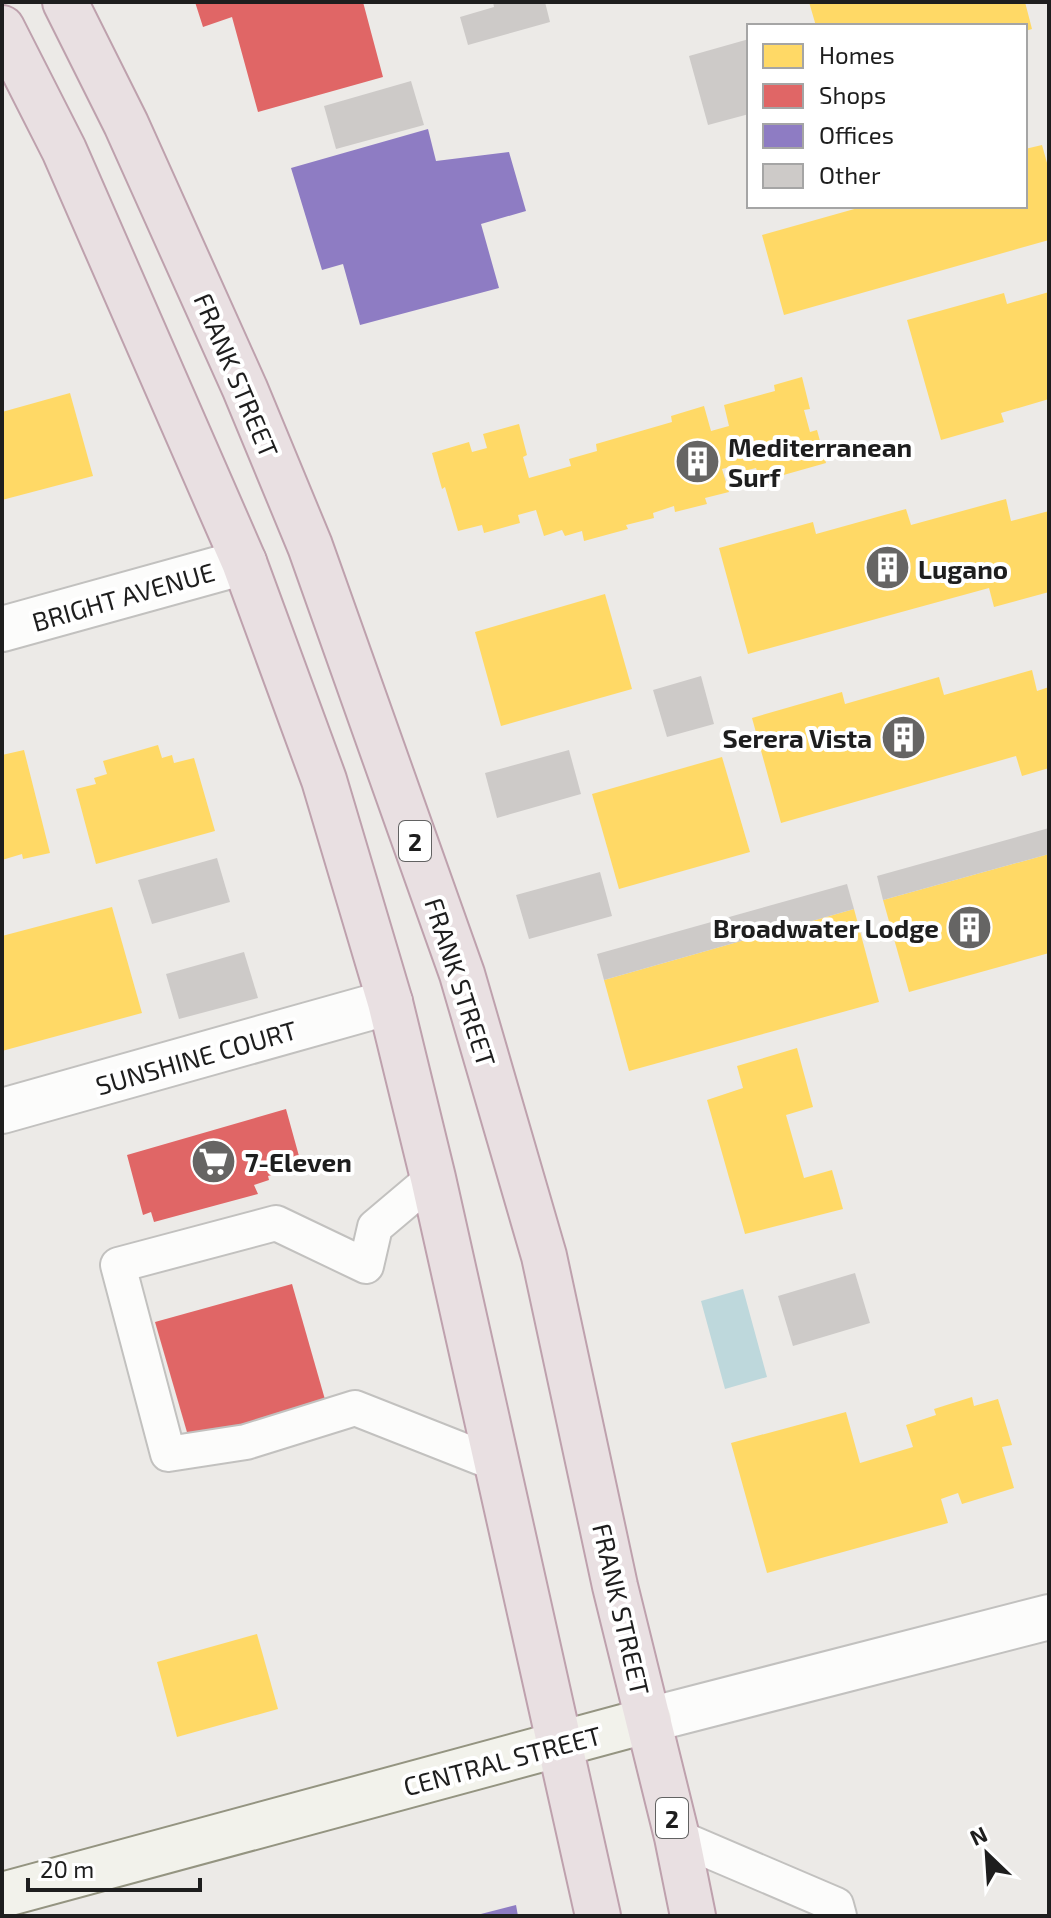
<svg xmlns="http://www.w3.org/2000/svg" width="1051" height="1918" font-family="'Exo 2',sans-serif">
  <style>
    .water { fill: #bed8dc }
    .homes { fill: #ffd966 }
    .shops { fill: #e06666 }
    .offices { fill: #8e7cc3 }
    .building { fill: #cdcac8 }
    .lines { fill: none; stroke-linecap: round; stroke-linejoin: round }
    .lane-casing { stroke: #c2c1bf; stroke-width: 38 }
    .street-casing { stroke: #c2c1bf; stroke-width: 48 }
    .secondary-casing { stroke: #949481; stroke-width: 48 }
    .highway-casing { stroke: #bea1ad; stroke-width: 48 }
    .lane { stroke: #fcfcfb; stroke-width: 34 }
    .street { stroke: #fcfcfb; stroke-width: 44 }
    .secondary { stroke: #f2f2eb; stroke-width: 44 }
    .highway { stroke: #e9e0e2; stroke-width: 44 }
    .labels { text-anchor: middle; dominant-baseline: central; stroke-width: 8; stroke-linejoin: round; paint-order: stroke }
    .shield { fill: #fff; stroke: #626262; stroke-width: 2 }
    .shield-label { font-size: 24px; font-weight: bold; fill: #1e1e1e }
    .street-label { font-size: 26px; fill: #1e1e1e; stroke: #fff }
    .poi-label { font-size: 26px; font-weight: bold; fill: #1e1e1e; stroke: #fff; text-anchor: start }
  </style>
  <rect width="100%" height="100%" fill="#eceae7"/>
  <path class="water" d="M 743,1289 L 767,1377 L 725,1389 L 701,1301 Z"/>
  <g class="homes">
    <path d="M 809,2 L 1025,2 L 1032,29 L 1025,31 L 1025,26 L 816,26 Z"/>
    <path d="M 1042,145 L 1049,170 L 1049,240 L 784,315 L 762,235 L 865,206 L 1025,206 L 1025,149 Z"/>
    <path d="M 1049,292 L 1049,399 L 1001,413 L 1004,422 L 941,440 L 907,320 L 1004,293 L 1007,304 Z"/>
    <path d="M 802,377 L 810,409 L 804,410 L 810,432 L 817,430 L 826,463 L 780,476 L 781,479 L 762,485 L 756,468 L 740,472 L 738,465 L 722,469 L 729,492 L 705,498 L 707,504 L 675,512 L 674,506 L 653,513 L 654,518 L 626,525 L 628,529 L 584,541 L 582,531 L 565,536 L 562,530 L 544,536 L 536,510 L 518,515 L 520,523 L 484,533 L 482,525 L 458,531 L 445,487 L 442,489 L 432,453 L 469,442 L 472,452 L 487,448 L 483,434 L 519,424 L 527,455 L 523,457 L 529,478 L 571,466 L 569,459 L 597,451 L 596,444 L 672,422 L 671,416 L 704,406 L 711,431 L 729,426 L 724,405 L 775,391 L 774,385 Z"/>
    <path d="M 70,393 L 93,476 L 2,500 L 2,412 Z"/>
    <path d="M 1006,499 L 1011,521 L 1049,511 L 1049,592 L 994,607 L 989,588 L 748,654 L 719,548 L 813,522 L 816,534 L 906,509 L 911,525 Z"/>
    <path d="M 605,594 L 632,689 L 501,726 L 475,632 Z"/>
    <path d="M 1032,670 L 1037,691 L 1049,687 L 1049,768 L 1022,776 L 1016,756 L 781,823 L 752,718 L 842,692 L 845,704 L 939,677 L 944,695 Z"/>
    <path d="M 158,745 L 162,758 L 172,755 L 174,763 L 194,758 L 215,831 L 96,864 L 76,789 L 96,784 L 94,778 L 107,774 L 103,761 Z"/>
    <path d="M 24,750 L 50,853 L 23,859 L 22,854 L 2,860 L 2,755 Z"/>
    <path d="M 722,757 L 750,852 L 619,889 L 592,794 Z"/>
    <path d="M 1049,854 L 1049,953 L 909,992 L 883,900 Z"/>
    <path d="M 112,907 L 142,1013 L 2,1051 L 2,936 Z"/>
    <path d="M 854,909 L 879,1002 L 629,1071 L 604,980 Z"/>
    <path d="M 797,1048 L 813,1107 L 786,1115 L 804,1178 L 832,1170 L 843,1209 L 745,1234 L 707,1100 L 743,1088 L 737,1066 Z"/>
    <path d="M 972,1397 L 974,1406 L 998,1399 L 1012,1445 L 1002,1447 L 1014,1488 L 962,1504 L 958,1493 L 941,1499 L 948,1523 L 767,1573 L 731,1443 L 846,1412 L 860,1463 L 913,1447 L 906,1425 L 936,1415 L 934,1409 Z"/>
    <path d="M 257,1634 L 278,1709 L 177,1737 L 157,1662 Z"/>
  </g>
  <g class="shops">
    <path d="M 195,2 L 363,2 L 383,77 L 258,112 L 232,17 L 203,27 Z"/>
    <path d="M 286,1109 L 302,1167 L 268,1176 L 269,1180 L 254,1185 L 258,1194 L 154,1222 L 151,1212 L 143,1215 L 127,1155 Z"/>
    <path d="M 292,1284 L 328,1410 L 191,1446 L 155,1322 Z"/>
  </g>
  <g class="offices">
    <path d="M 428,129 L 436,161 L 509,152 L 526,211 L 481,224 L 499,288 L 360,325 L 343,264 L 322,270 L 291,168 Z"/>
    <path d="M 516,1905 L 518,1916 L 477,1916 L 477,1915 Z"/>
  </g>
  <g class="building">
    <path d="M 493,2 L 545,2 L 550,22 L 468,45 L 460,17 L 494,7 Z"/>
    <path d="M 749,39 L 749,114 L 708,125 L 689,56 Z"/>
    <path d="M 411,81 L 424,125 L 336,149 L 324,106 Z"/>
    <path d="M 701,676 L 714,724 L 667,737 L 653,690 Z"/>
    <path d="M 569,750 L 581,794 L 497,818 L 485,773 Z"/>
    <path d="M 1049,828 L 1049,854 L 883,900 L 877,876 Z"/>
    <path d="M 217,858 L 230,902 L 152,924 L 138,880 Z"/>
    <path d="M 600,872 L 612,916 L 529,939 L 516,895 Z"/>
    <path d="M 847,884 L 854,909 L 604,980 L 597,954 Z"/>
    <path d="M 244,952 L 258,998 L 179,1019 L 166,974 Z"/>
    <path d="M 855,1273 L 870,1323 L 793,1346 L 778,1296 Z"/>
  </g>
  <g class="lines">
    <defs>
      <g id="lane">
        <path d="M 433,1178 L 375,1227 L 366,1266 L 276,1223 L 118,1265 L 168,1454 L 246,1442 L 355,1408 L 497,1464"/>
        <path d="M 677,1837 L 836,1905 L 839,1916"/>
      </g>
      <g id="street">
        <path d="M 2,629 L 244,562"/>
        <path d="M 2,1111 L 390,1002"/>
        <path d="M 649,1720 L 1049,1617"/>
      </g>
      <path id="secondary" d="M 2,1895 L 649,1720"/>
      <g id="highway">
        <path d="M 65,2 L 126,124 L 245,389 L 310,546 L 462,974 L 544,1256 L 615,1586 L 677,1837 L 693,1916"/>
        <path d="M 2,28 L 64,150 L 244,562 L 324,780 L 390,1002 L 433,1178 L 598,1916"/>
      </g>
    </defs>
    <use href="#lane" class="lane-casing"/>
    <use href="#street" class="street-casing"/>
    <use href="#secondary" class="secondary-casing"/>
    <use href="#highway" class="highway-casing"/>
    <use href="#lane" class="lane"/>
    <use href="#street" class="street"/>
    <use href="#secondary" class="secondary"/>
    <use href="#highway" class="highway"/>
  </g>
  <defs>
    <symbol id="building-disc" viewBox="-11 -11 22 22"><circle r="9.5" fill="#666564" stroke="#fff"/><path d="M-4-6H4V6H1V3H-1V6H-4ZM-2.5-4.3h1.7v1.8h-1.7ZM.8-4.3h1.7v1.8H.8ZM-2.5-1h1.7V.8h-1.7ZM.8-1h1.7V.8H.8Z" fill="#fff"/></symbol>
    <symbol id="supermarket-disc" viewBox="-11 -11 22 22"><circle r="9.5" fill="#666564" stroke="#fff"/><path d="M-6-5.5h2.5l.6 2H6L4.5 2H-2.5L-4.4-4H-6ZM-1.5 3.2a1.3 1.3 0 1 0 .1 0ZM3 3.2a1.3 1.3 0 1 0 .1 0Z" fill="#fff"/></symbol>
  </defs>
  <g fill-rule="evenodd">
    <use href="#building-disc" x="672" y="436" width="51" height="51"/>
    <use href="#building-disc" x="862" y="542" width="51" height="51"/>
    <use href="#building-disc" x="878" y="712" width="51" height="51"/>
    <use href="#building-disc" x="944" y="902" width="51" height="51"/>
    <use href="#supermarket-disc" x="188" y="1136" width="51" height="51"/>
  </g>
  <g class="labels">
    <g class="shield">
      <rect x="399" y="821" width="32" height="40" rx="6"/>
      <rect x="656" y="1798" width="32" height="40" rx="6"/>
    </g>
    <g class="shield-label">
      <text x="415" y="841">2</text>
      <text x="672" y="1818">2</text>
    </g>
    <g class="street-label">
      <text transform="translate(237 375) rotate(67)">FRANK STREET</text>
      <text transform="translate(123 596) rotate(-16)">BRIGHT AVENUE</text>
      <text transform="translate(461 982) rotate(72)">FRANK STREET</text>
      <text transform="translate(196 1057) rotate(-16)">SUNSHINE COURT</text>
      <text transform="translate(622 1609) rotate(77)">FRANK STREET</text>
      <text transform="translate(502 1760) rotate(-15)">CENTRAL STREET</text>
    </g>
    <g class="poi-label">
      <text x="728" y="446">Mediterranean<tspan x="728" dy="30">Surf</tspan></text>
      <text x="918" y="568">Lugano</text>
      <text x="872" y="737" text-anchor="end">Serera Vista</text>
      <text x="939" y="927" text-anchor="end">Broadwater Lodge</text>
      <text x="245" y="1161">7-Eleven</text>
    </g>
  </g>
  <rect width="1051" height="1918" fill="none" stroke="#1e1e1e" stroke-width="8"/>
  <rect x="747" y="24" width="280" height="184" fill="#ffffff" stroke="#a5a5a5" stroke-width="2"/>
  <rect x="763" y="44" width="40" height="24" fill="#ffd966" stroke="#a5a5a5" stroke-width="2"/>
  <text x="819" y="64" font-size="24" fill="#1e1e1e">Homes</text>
  <rect x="763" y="84" width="40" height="24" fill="#e06666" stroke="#a5a5a5" stroke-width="2"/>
  <text x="819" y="104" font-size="24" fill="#1e1e1e">Shops</text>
  <rect x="763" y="124" width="40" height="24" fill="#8e7cc3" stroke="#a5a5a5" stroke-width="2"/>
  <text x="819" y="144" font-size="24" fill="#1e1e1e">Offices</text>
  <rect x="763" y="164" width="40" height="24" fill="#cdcac8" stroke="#a5a5a5" stroke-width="2"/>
  <text x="819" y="184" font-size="24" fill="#1e1e1e">Other</text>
  <g transform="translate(987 1854) rotate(335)" stroke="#ffffff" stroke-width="6" paint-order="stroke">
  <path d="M0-6L14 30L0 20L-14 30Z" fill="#1e1e1e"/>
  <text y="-12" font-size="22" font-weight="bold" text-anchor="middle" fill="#1e1e1e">N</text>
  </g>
  <path d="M28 1878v12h172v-12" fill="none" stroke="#1e1e1e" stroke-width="4"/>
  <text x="40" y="1878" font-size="24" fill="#1e1e1e" stroke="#ffffff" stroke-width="6" paint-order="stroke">20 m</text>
</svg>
